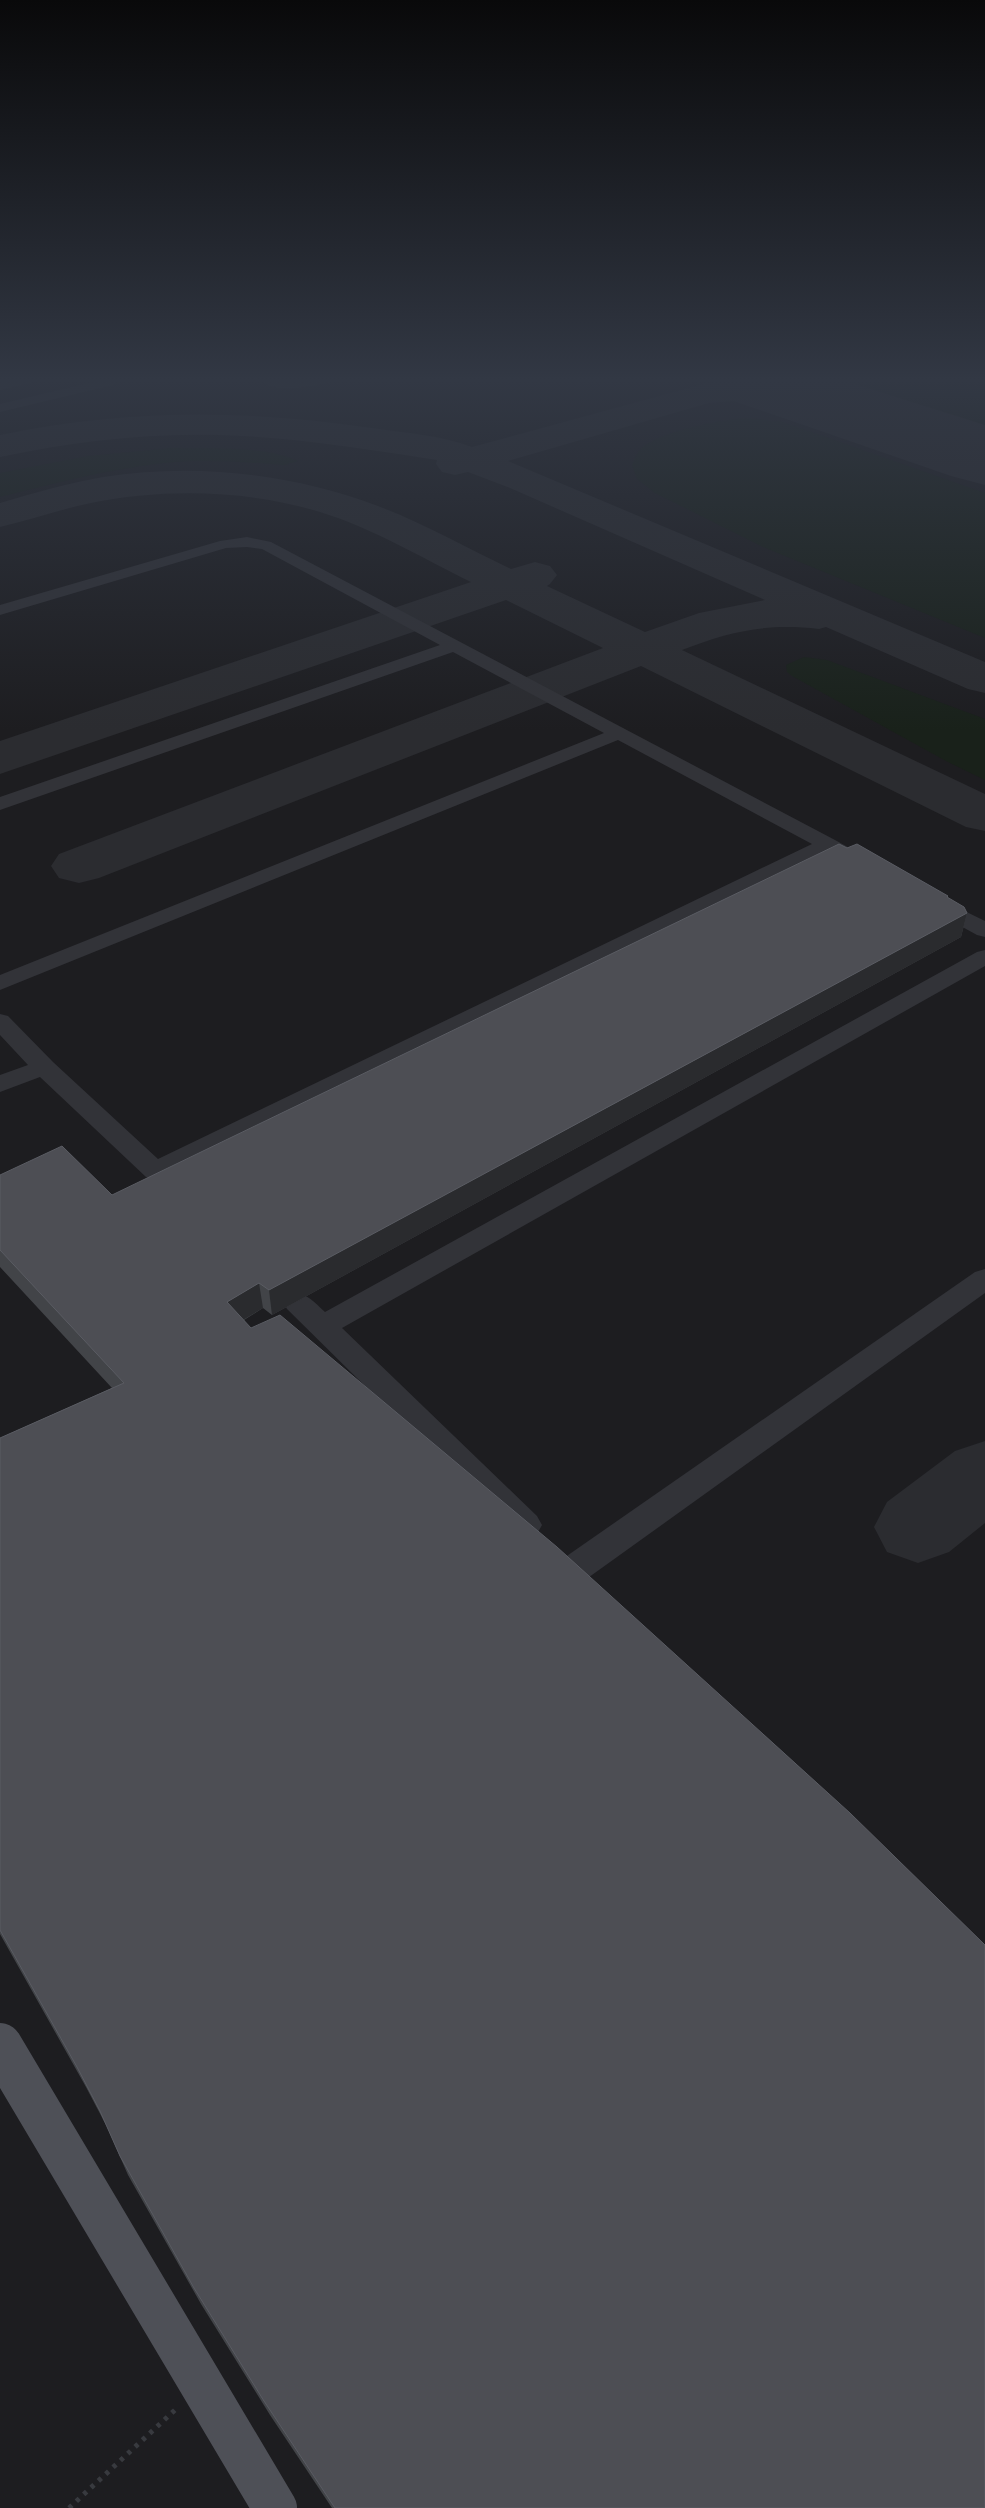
<svg xmlns="http://www.w3.org/2000/svg" width="985" height="2508" font-family="Lato,sans-serif">
  <style>
    .built { fill: #1d1d20 }
    .green { fill: #19211a }
    .lines { fill: none; stroke-linecap: round; stroke-linejoin: round }
    .taxiway { fill: #2b2c30; fill-rule: evenodd }
    .runway { fill: #2b2c30; fill-rule: evenodd }
    .path { stroke: #383a3f; stroke-width: 5; stroke-dasharray: 4 6; stroke-linecap: butt }
    .minor { fill: #323338; fill-rule: evenodd }
    .major-bridge { stroke: #4e5057; stroke-width: 44 }
    .wall { fill: #424448 }
    .shaded-wall { fill: #2a2b2e }
    .building { fill: #4d4e54; stroke: #5a5c63 }
  </style>
  <rect width="100%" height="100%" fill="#111113"/>
  <rect class="built" x="0" y="379" width="985" height="2129"/>
  <g class="green">
    <path d="M 836,379 L 985,379 L 985,427 Z"/>
    <path d="M 748,418 L 783,422 L 985,493 L 985,638 L 763,547 L 655,493 L 637,479 L 632,465 C 634,461 636,455 639,451 C 654,432 724,419 748,418 Z"/>
    <path d="M 171,448 C 210,449 263,445 298,461 L 284,465 C 245,462 204,459 165,463 C 109,469 55,483 0,497 L 0,473 L 88,456 Z"/>
    <path d="M 804,657 L 827,660 L 985,719 L 985,780 L 946,761 L 792,676 L 787,672 L 786,665 Z"/>
  </g>
  <g class="lines">
    <g class="taxiway">
      <path d="M 749,380 L 819,389 L 824,396 L 819,403 L 807,406 L 749,400 L 709,403 L 508,461 L 985,662 L 985,693 L 968,689 L 826,627 L 819,629 C 767,623 730,631 682,650 L 985,794 L 985,831 L 966,827 L 641,666 L 99,878 L 79,883 L 59,878 L 51,866 L 59,854 L 603,648 L 506,600 L 0,774 L 0,741 L 471,582 C 422,558 372,528 320,512 C 248,490 165,488 91,503 C 61,509 31,520 0,527 L 0,503 C 34,493 68,483 103,477 C 195,463 290,473 378,506 C 423,523 467,548 511,569 L 535,562 L 550,566 L 557,575 L 550,584 L 547,586 L 645,632 L 699,613 L 765,600 L 510,488 L 468,472 L 455,475 L 442,472 L 436,464 L 437,460 C 365,449 292,437 219,435 C 145,433 71,442 0,457 L 0,435 C 127,409 244,409 372,428 C 406,433 441,435 472,447 L 707,383 Z"/>
      <path d="M 985,1441 L 985,1523 L 949,1552 L 918,1563 L 887,1552 L 874,1527 L 887,1502 L 955,1451 Z"/>
    </g>
    <path class="runway" d="M 709,379 L 839,379 L 985,425 L 985,485 L 951,476 L 722,397 Z"/>
    <path class="path" d="M 69,2508 L 175,2410"/>
    <g class="minor">
      <path d="M 16,379 L 37,379 L 35,382 L 0,390 L 0,382 Z"/>
      <path d="M 106,379 L 122,379 L 113,385 L 0,412 L 0,404 Z"/>
      <path d="M 259,379 L 333,379 L 331,382 C 313,386 273,395 259,379 Z"/>
      <path d="M 247,537 L 271,542 L 835,840 L 873,861 L 876,865 L 873,869 C 857,873 841,860 827,852 L 164,1177 L 155,1180 L 146,1177 L 40,1077 L 0,1092 L 0,1075 L 28,1065 L 0,1035 L 0,1014 L 8,1016 L 53,1062 L 158,1159 L 812,844 L 618,740 L 0,990 L 0,975 L 604,733 L 453,652 L 0,810 L 0,797 L 440,645 L 262,549 L 247,547 L 226,548 L 0,615 L 0,605 L 220,541 Z"/>
      <path d="M 932,895 L 985,921 L 985,937 L 977,935 L 924,906 L 921,901 L 924,896 Z"/>
      <path d="M 985,950 L 985,966 L 342,1328 L 537,1516 L 542,1525 L 537,1534 L 526,1538 L 515,1534 L 287,1309 L 283,1302 L 287,1295 C 305,1290 312,1300 325,1312 L 977,952 Z"/>
      <path d="M 985,1269 L 985,1293 L 585,1580 L 573,1584 L 561,1580 L 557,1570 L 561,1560 L 975,1272 Z"/>
    </g>
    <path class="major-bridge" d="M 0,2045 L 275,2508"/>
  </g>
  <path class="wall" d="M 948,898 L 967,913 L 961,937 L 272,1315 L 263,1308 L 244,1320 L 985,2508 L 332,2508 L 270,2415 L 201,2304 L 128,2175 L 107,2127 L 86,2087 L 0,1934 L 0,1438 L 112,1388 L 0,1267 L 0,1175 L 112,1195 Z"/>
  <g class="shaded-wall">
    <path d="M 967,913 L 961,937 L 272,1315 L 269,1290 Z"/>
    <path d="M 259,1283 L 263,1308 L 231,1327 L 227,1302 Z"/>
  </g>
  <path class="building" d="M 839,844 L 847,848 L 857,844 L 948,896 L 947,897 L 964,907 L 967,913 L 269,1290 L 259,1283 L 227,1302 L 251,1328 L 280,1315 L 557,1547 L 850,1813 L 985,1945 L 985,2508 L 335,2508 L 264,2401 L 194,2288 L 120,2156 L 100,2111 L 77,2067 L 0,1930 L 0,1438 L 124,1383 L 0,1250 L 0,1175 L 62,1146 L 112,1195 Z"/>
  <linearGradient id="sky" x2="0" y2="1"><stop stop-color="#09090a"/><stop offset="0.52" stop-color="#323844"/><stop offset="1" stop-color="#323844" stop-opacity="0"/></linearGradient>
  <rect width="985" height="730" fill="url(#sky)"/>
</svg>
